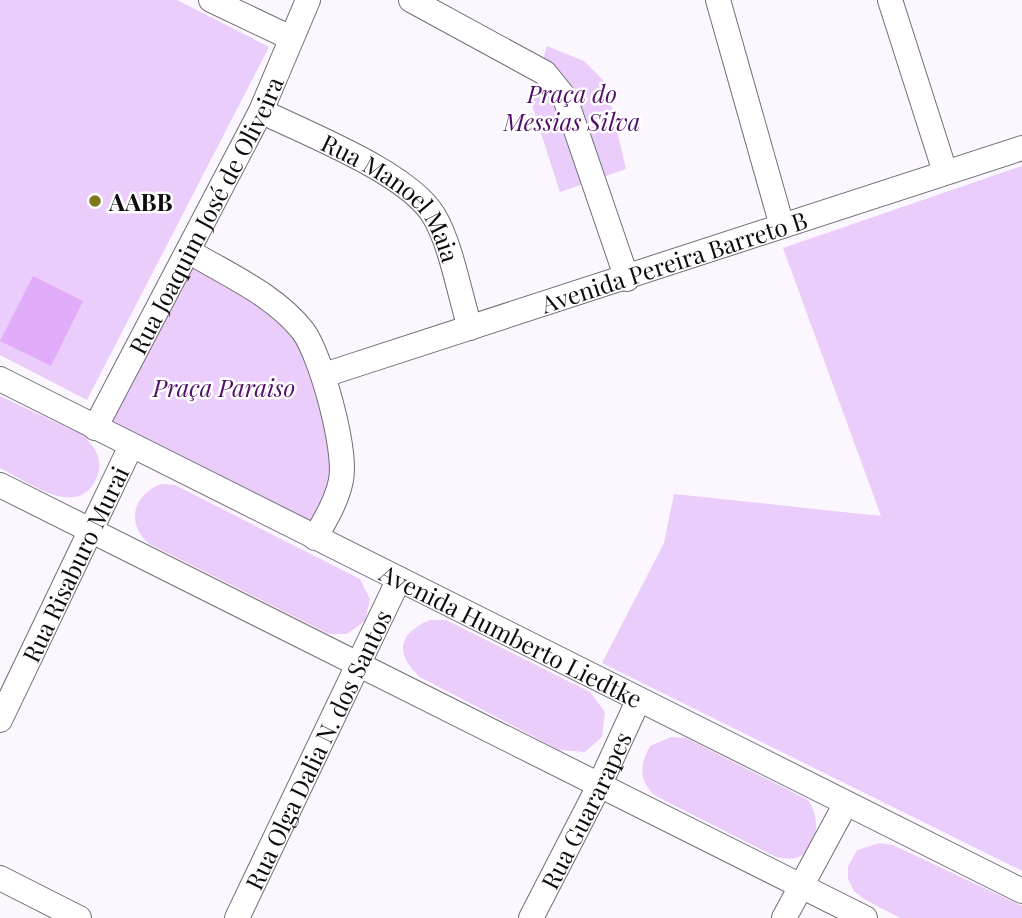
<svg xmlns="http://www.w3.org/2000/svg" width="1022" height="918" font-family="'Playfair Display',serif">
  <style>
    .green { fill: #ebcdfb }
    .water { fill: #e1adfa }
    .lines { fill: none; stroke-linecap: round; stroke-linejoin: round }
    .minor-casing { stroke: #736e76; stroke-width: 26 }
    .minor { stroke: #fff; stroke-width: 24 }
    .poi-dot { fill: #7e771b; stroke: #fff; stroke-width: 2.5 }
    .labels { text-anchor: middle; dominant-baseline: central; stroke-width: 5; stroke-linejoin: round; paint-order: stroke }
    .park-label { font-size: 24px; font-style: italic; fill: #510f69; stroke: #fff }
    .poi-label { font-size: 24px; font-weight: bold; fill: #0e0c0f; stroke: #fff; text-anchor: start }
    .street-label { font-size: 24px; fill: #0e0c0f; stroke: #fff }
  </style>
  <rect width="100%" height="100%" fill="#fcf6ff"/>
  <g class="green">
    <path d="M 0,0 L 177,0 L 269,47 L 87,400 L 0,355 Z"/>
    <path d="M 547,46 L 584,61 L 606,83 L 626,169 L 560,192 L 530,99 Z"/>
    <path d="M 1022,166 L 1022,871 L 602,663 L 664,543 L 674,494 L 881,516 L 783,248 Z"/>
    <path d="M 190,252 L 304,332 L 340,450 L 315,538 L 95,428 Z"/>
    <path d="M 0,396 L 83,435 C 94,446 103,459 98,474 C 82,523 28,482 0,468 Z"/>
    <path d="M 161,484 L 175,485 L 360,579 L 370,599 L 365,621 L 347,634 L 329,634 L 149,544 C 126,523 132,496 161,484 Z"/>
    <path d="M 430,620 L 446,620 L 590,692 L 605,712 L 602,737 L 585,752 L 559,750 L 420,677 C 394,654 398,633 430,620 Z"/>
    <path d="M 671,737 L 686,738 L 808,800 C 826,828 814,870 774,856 L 654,795 C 638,779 640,765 650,746 Z"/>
    <path d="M 880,843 L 893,845 L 1022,906 L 1022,918 L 900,918 L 864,899 L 854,891 L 848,879 L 848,867 L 857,850 Z"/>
  </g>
  <path class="water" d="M 33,276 L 83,301 L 51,366 L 0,341 Z"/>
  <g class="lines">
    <defs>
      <g id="minor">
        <path d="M 211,0 L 291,38"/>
        <path d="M 411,0 L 545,73 L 565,98 L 627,279"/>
        <path d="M 718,0 L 782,226"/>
        <path d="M 890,0 L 945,172"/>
        <path id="s1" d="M 261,111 C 307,134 409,173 434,216 C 451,244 460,296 470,328"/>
        <path d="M 190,252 C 228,275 275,295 303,331 C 321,355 347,450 341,480 C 337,501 325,520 315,538"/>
        <path id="s2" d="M 324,375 L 1022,148"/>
        <path id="s3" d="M 0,379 L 1022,891"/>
        <path id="s4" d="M 95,428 L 261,111 L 308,0"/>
        <path d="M 0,485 L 865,918"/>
        <path id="s5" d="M 0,720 L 131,446"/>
        <path d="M 0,878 L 79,918"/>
        <path id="s6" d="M 237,918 L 399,579"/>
        <path id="s7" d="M 531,918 L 599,786 L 638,701"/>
        <path d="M 784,918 L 845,805"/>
      </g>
    </defs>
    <use href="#minor" class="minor-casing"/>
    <use href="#minor" class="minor"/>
  </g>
  <circle class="poi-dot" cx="95" cy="201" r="7"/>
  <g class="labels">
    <g class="park-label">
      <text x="572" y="93">Praça do<tspan x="572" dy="28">Messias Silva</tspan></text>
      <text x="224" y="387">Praça Paraiso</text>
    </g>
    <g class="poi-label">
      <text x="109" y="201">AABB</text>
    </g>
    <g class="street-label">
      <text stroke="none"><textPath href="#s1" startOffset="161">Rua Manoel Maia</textPath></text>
      <text stroke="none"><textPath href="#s4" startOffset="240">Rua Joaquim José de Oliveira</textPath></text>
      <text stroke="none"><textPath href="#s2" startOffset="368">Avenida Pereira Barreto B</textPath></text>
      <text stroke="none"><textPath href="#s5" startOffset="173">Rua Risaburo Murai</textPath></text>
      <text stroke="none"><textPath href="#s3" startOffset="572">Avenida Humberto Liedtke</textPath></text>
      <text stroke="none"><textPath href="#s6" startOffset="187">Rua Olga Dalia N. dos Santos</textPath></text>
      <text stroke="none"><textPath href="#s7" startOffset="121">Rua Guararapes</textPath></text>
    </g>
  </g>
</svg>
